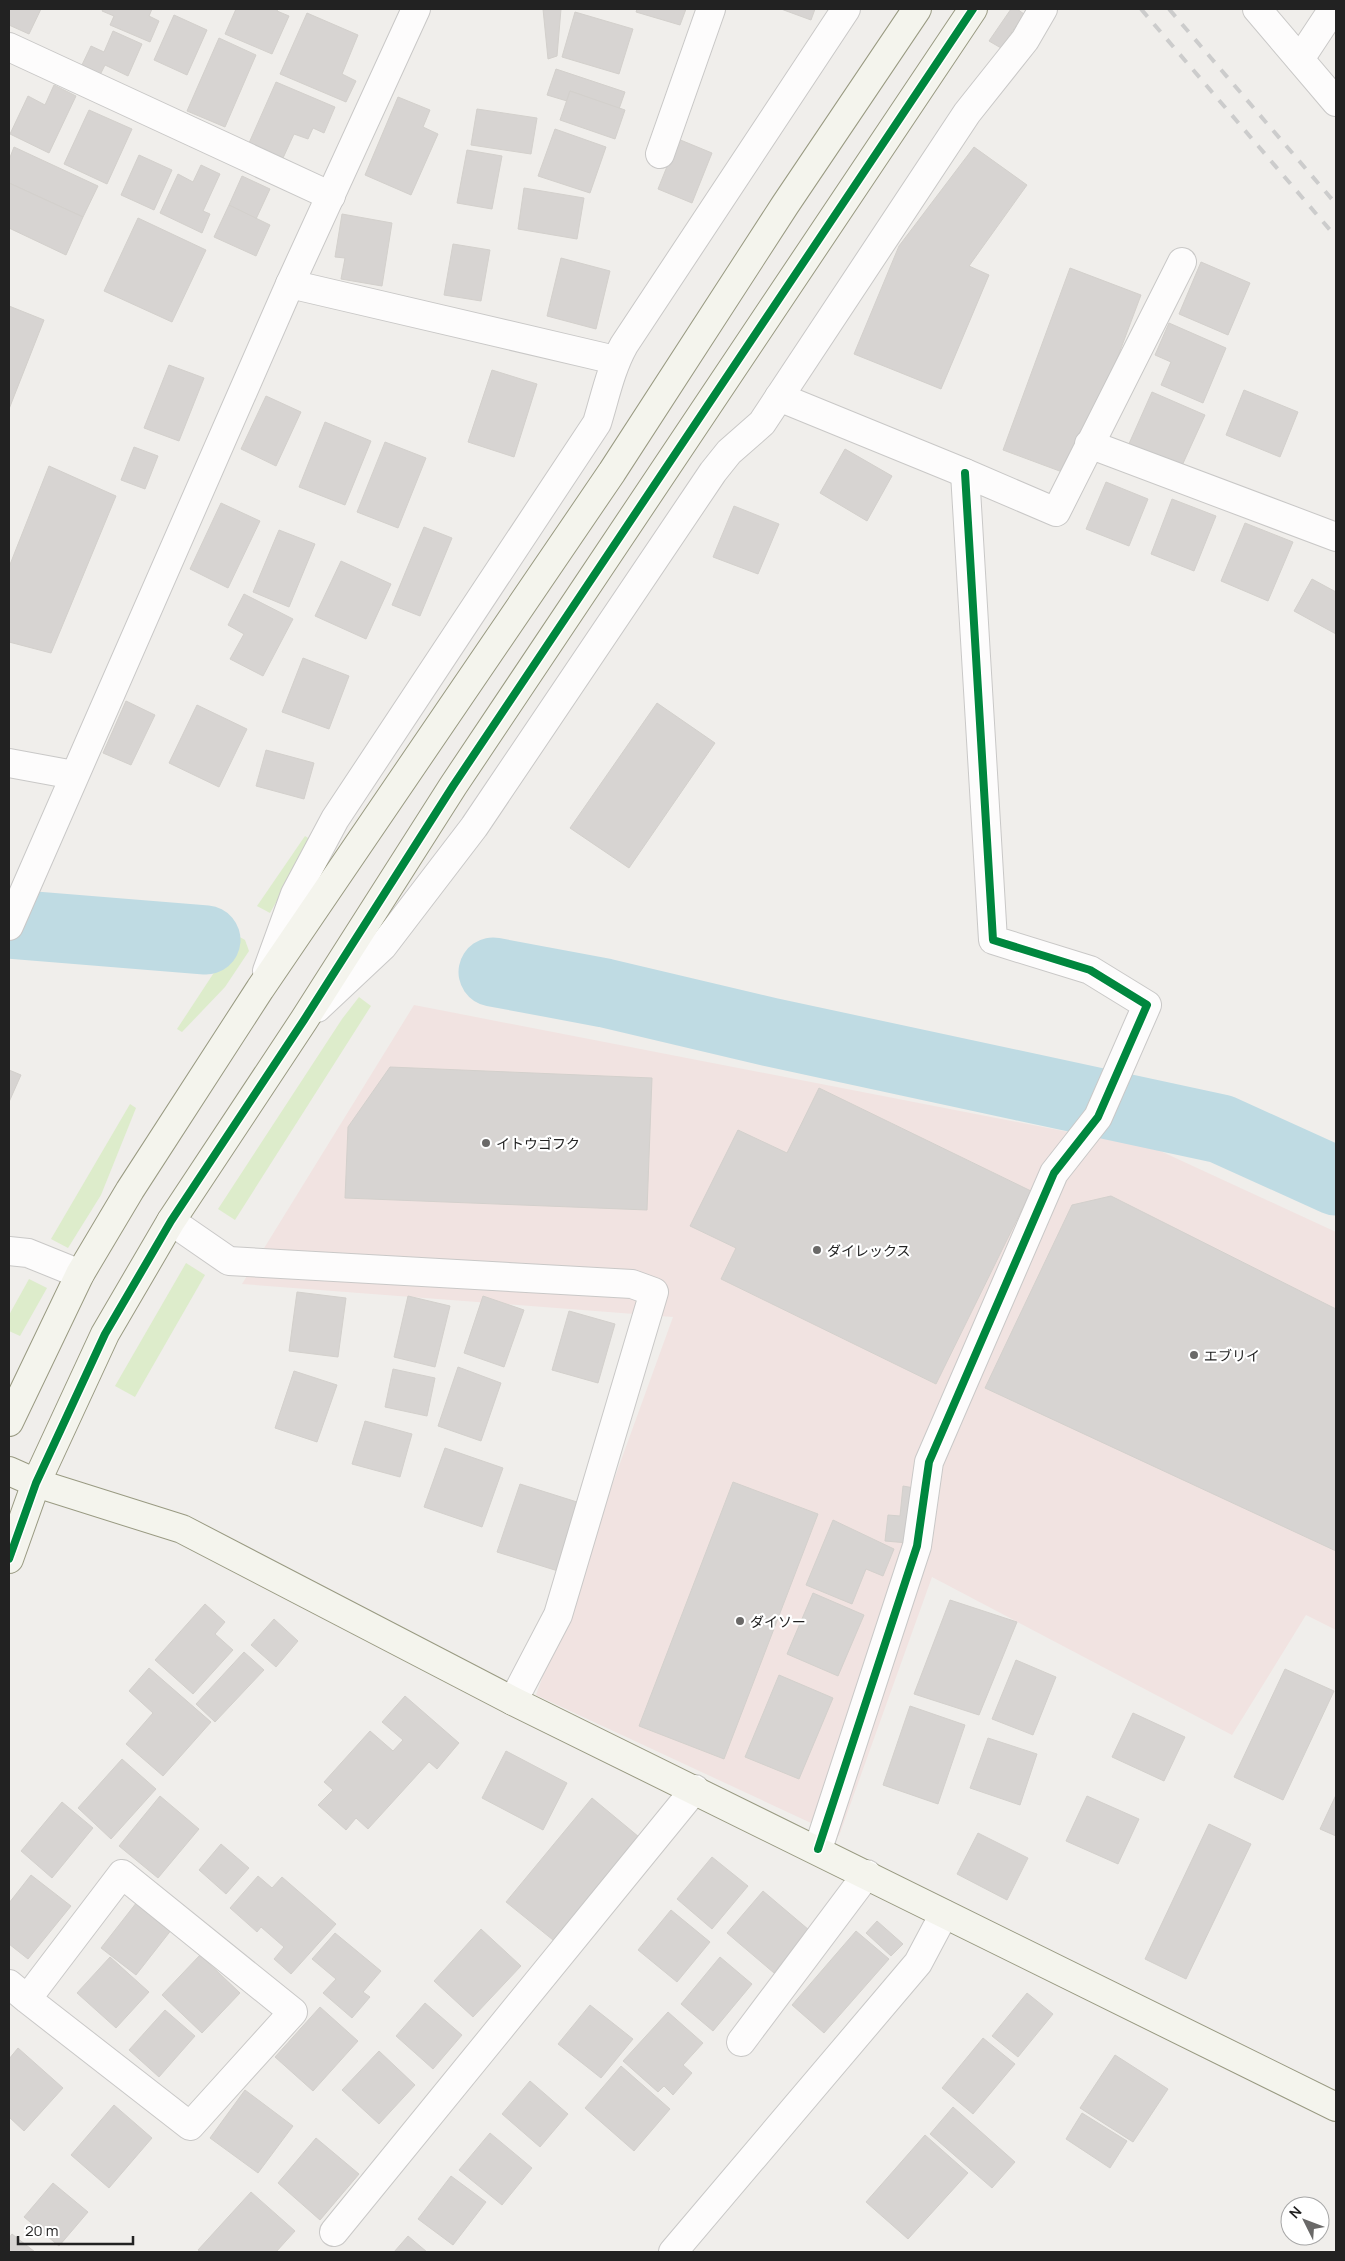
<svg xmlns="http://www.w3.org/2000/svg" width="1345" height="2261" font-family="Manrope,'Noto Sans JP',sans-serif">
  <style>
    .commercial { fill: #f1e3e1 }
    .grass { fill: #ddeccb }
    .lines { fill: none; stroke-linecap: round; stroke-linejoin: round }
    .river { stroke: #bfdbe3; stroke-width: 69 }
    .building { fill: #d7d4d2; stroke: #d3d0cc }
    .street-casing { stroke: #c9c8c7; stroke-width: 30 }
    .secondary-casing { stroke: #999a82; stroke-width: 30 }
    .street { stroke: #fdfcfc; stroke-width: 28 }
    .secondary { stroke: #f4f4ed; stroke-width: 28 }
    .rail { stroke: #ccc; stroke-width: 4; stroke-dasharray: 10 10; stroke-linecap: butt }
    .cycleway-casing { stroke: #fff; stroke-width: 11 }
    .cycleway { stroke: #00873e; stroke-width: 8 }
    .poi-dot { fill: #6a6968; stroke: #fff; stroke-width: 2 }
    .labels { text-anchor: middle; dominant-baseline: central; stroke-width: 4.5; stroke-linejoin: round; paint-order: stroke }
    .poi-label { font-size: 14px; fill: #222; stroke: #fff; text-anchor: start }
  </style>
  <rect width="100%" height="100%" fill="#f0eeeb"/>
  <path class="commercial" d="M 414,1005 L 1156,1149 L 1336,1232 L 1336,1630 L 1306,1615 L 1232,1735 L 932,1577 L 839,1836 L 536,1695 L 673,1317 L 242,1284 Z"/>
  <g class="grass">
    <path d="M 305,836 L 311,840 L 270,913 L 257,906 Z"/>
    <path d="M 238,936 L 245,940 L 249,951 L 225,987 L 182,1032 L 177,1029 Z"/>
    <path d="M 359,997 L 371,1006 L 235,1220 L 218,1209 L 342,1019 Z"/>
    <path d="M 130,1104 L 136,1108 L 101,1195 L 68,1248 L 51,1239 Z"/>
    <path d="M 186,1263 L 205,1275 L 135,1397 L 115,1386 Z"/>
    <path d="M 29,1279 L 47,1288 L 20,1336 L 9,1331 L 9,1315 Z"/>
  </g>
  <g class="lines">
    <g class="river">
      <path d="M 9,924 L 206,940"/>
      <path d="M 493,972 L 605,993 L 770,1032 L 1221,1129 L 1336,1181"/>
    </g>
  </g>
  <g class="building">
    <path d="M 9,9 L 41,9 L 29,34 L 9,25 Z"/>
    <path d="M 103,9 L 152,9 L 149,16 L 159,21 L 150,42 L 110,25 L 114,16 L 102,11 Z"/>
    <path d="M 236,9 L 278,9 L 277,11 L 289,16 L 272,54 L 225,34 Z"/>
    <path d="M 543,9 L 561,9 L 557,56 L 548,59 Z"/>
    <path d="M 637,9 L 686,9 L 680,25 L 636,12 Z"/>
    <path d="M 781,9 L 815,9 L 811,20 Z"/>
    <path d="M 1011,9 L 1017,9 L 1024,14 L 1001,48 L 989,41 Z"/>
    <path d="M 575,12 L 633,29 L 619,74 L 562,57 Z"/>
    <path d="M 307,13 L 358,35 L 342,74 L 356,81 L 346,102 L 280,74 Z"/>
    <path d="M 174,15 L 207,30 L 187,75 L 154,60 Z"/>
    <path d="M 113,31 L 142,44 L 128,76 L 105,65 L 100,75 L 81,67 L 91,46 L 104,52 Z"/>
    <path d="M 219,38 L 256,55 L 225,127 L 187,111 Z"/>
    <path d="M 556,69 L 625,92 L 619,109 L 570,91 L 567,101 L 547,95 Z"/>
    <path d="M 276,82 L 335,107 L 324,133 L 313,128 L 308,139 L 294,134 L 283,158 L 249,143 Z"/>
    <path d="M 54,85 L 76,96 L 49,153 L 10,134 L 28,96 L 45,105 Z"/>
    <path d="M 570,91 L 625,110 L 615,139 L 560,120 Z"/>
    <path d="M 398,97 L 430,110 L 423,127 L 438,134 L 411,195 L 365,175 Z"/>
    <path d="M 477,109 L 537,118 L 531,154 L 471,145 Z"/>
    <path d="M 89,110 L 132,129 L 107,184 L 64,164 Z"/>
    <path d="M 555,129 L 606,147 L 590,193 L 538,176 Z"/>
    <path d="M 678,139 L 712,153 L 692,203 L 658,189 Z"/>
    <path d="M 14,147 L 98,186 L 83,217 L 9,183 L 9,160 Z"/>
    <path d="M 974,147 L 1027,185 L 969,266 L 989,275 L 941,389 L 854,354 L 899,246 Z"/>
    <path d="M 467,150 L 502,156 L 492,209 L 457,203 Z"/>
    <path d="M 139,155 L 172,170 L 154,210 L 121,195 Z"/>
    <path d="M 201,165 L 220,174 L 203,211 L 210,214 L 202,233 L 160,213 L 178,174 L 193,182 Z"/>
    <path d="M 242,176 L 270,189 L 256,219 L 229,205 Z"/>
    <path d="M 9,183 L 83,217 L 66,255 L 9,228 Z"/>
    <path d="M 524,188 L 584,198 L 577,239 L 518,229 Z"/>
    <path d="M 229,205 L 270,225 L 256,256 L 214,237 Z"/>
    <path d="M 342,214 L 392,223 L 382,286 L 341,279 L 345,258 L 335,257 Z"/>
    <path d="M 138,218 L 206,250 L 172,322 L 104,291 Z"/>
    <path d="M 453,244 L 490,250 L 481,301 L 444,295 Z"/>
    <path d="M 561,258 L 610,271 L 596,329 L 547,316 Z"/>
    <path d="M 1201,262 L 1250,283 L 1228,335 L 1179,314 Z"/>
    <path d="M 1070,268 L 1141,295 L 1073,476 L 1003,450 Z"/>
    <path d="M 9,306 L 44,320 L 9,409 Z"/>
    <path d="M 1169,323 L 1226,348 L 1203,403 L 1161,385 L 1171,362 L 1155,355 Z"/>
    <path d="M 169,365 L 204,378 L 179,441 L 144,428 Z"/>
    <path d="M 492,370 L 537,384 L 514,457 L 468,442 Z"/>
    <path d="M 1244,390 L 1298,412 L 1280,457 L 1226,435 Z"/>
    <path d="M 1152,392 L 1205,415 L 1180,470 L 1128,446 Z"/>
    <path d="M 266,396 L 301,412 L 276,466 L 241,449 Z"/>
    <path d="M 325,422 L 371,441 L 345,505 L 299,487 Z"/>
    <path d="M 385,442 L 426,458 L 398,528 L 357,512 Z"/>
    <path d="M 134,447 L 158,456 L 145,489 L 121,480 Z"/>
    <path d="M 845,449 L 892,476 L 867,521 L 820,493 Z"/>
    <path d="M 49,466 L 116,496 L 51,653 L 9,642 L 9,567 Z"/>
    <path d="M 1106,482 L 1148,499 L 1129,546 L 1086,529 Z"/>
    <path d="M 1172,499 L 1216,516 L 1194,571 L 1151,554 Z"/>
    <path d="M 221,503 L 260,521 L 228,588 L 190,569 Z"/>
    <path d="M 734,506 L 779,524 L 758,574 L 713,557 Z"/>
    <path d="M 1245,523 L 1293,542 L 1268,601 L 1221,581 Z"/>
    <path d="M 424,527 L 452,538 L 420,616 L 392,605 Z"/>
    <path d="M 279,530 L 315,544 L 289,607 L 253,592 Z"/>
    <path d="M 341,561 L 391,584 L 366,639 L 315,616 Z"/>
    <path d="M 1312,579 L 1336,592 L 1336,634 L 1294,611 Z"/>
    <path d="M 244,594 L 293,619 L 263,676 L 230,659 L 244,634 L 228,625 Z"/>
    <path d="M 303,658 L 349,676 L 329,729 L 282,712 Z"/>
    <path d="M 126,701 L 155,715 L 131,765 L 103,753 Z"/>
    <path d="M 657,703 L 715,743 L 629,868 L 570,828 Z"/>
    <path d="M 197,705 L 247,729 L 219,787 L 169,763 Z"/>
    <path d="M 266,750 L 314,763 L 304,799 L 256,786 Z"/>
    <path d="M 390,1067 L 652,1078 L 647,1210 L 345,1198 L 348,1127 Z"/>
    <path d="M 9,1070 L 21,1075 L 9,1102 Z"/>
    <path d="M 819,1088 L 1031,1191 L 936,1384 L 721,1279 L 736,1248 L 690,1226 L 738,1130 L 787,1153 Z"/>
    <path d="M 1111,1196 L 1336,1309 L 1336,1551 L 985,1388 L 1072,1205 Z"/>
    <path d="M 297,1292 L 346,1298 L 338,1357 L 289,1351 Z"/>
    <path d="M 408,1296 L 450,1306 L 435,1367 L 394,1357 Z"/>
    <path d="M 483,1296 L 524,1310 L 504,1367 L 464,1353 Z"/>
    <path d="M 569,1311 L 615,1324 L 598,1383 L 552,1370 Z"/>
    <path d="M 458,1367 L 501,1383 L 481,1441 L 438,1426 Z"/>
    <path d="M 393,1369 L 435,1378 L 427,1416 L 385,1407 Z"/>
    <path d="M 294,1371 L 337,1385 L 317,1442 L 275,1428 Z"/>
    <path d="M 365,1421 L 412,1434 L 400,1477 L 352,1464 Z"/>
    <path d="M 445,1448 L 503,1468 L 482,1527 L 424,1507 Z"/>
    <path d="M 733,1482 L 818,1514 L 724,1759 L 639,1726 Z"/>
    <path d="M 520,1484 L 577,1502 L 558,1571 L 497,1552 Z"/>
    <path d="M 903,1486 L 914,1488 L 908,1543 L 885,1541 L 888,1515 L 900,1516 Z"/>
    <path d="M 833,1520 L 894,1549 L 883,1576 L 866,1569 L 852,1604 L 806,1585 Z"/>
    <path d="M 813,1593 L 864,1615 L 838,1676 L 787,1654 Z"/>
    <path d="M 950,1600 L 1017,1622 L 979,1715 L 914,1694 Z"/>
    <path d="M 205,1604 L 225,1622 L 215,1634 L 233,1650 L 193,1694 L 155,1660 Z"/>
    <path d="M 274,1619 L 298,1641 L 276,1667 L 251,1645 Z"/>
    <path d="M 244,1652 L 264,1670 L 215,1722 L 196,1704 Z"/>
    <path d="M 1016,1660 L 1056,1677 L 1033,1735 L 992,1719 Z"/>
    <path d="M 149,1668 L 211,1722 L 163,1776 L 126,1744 L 153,1713 L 129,1691 Z"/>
    <path d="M 1285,1669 L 1334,1691 L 1283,1800 L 1234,1777 Z"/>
    <path d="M 779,1675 L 833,1698 L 799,1779 L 745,1757 Z"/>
    <path d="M 405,1696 L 459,1743 L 437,1769 L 429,1762 L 368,1829 L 356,1818 L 346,1830 L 318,1805 L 333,1790 L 324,1782 L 370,1731 L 393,1751 L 403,1740 L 382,1722 Z"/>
    <path d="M 910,1706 L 965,1725 L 938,1804 L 883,1785 Z"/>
    <path d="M 1133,1713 L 1185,1737 L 1164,1781 L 1112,1757 Z"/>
    <path d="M 988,1738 L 1037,1754 L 1020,1805 L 970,1788 Z"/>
    <path d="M 506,1751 L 567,1783 L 543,1830 L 482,1798 Z"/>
    <path d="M 122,1759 L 156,1789 L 111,1839 L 78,1808 Z"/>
    <path d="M 1336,1795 L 1336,1836 L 1320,1829 Z"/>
    <path d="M 160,1796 L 199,1829 L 158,1878 L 119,1846 Z"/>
    <path d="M 1087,1796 L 1139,1819 L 1118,1864 L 1066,1841 Z"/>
    <path d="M 592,1798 L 639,1837 L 553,1940 L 506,1902 Z"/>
    <path d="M 62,1802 L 93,1828 L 52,1878 L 21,1851 Z"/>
    <path d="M 1209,1824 L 1251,1844 L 1186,1979 L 1145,1959 Z"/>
    <path d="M 978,1833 L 1028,1858 L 1007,1900 L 957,1874 Z"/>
    <path d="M 221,1844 L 249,1868 L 226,1894 L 199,1870 Z"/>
    <path d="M 712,1857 L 748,1886 L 712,1929 L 677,1899 Z"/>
    <path d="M 31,1875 L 71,1906 L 28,1959 L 9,1944 L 9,1903 Z"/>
    <path d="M 258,1876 L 272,1888 L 282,1877 L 336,1924 L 291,1974 L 274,1959 L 284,1947 L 261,1927 L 257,1932 L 230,1908 Z"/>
    <path d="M 763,1891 L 809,1930 L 774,1973 L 727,1933 Z"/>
    <path d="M 137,1902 L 172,1929 L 136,1975 L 101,1948 Z"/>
    <path d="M 671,1910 L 710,1942 L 677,1982 L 638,1950 Z"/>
    <path d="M 877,1921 L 903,1944 L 891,1956 L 866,1933 Z"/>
    <path d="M 481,1929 L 521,1966 L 473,2017 L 434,1981 Z"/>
    <path d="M 856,1931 L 889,1959 L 824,2033 L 792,2005 Z"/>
    <path d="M 335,1933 L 381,1971 L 363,1992 L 370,1997 L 352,2018 L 323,1993 L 336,1979 L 312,1959 Z"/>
    <path d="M 200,1955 L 240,1993 L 202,2033 L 162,1995 Z"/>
    <path d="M 110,1957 L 149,1992 L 116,2028 L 77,1993 Z"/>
    <path d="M 720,1957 L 752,1984 L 713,2031 L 681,2004 Z"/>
    <path d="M 1027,1993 L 1053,2014 L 1018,2057 L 992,2036 Z"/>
    <path d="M 425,2003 L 462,2035 L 433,2069 L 396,2036 Z"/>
    <path d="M 590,2005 L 633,2039 L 601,2078 L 558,2044 Z"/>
    <path d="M 320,2007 L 358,2041 L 313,2091 L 275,2057 Z"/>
    <path d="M 165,2010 L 195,2036 L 159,2077 L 129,2050 Z"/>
    <path d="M 668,2012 L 703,2043 L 683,2065 L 692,2073 L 673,2095 L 664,2086 L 658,2092 L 623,2061 Z"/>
    <path d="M 983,2038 L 1015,2064 L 973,2114 L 942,2088 Z"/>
    <path d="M 18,2048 L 63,2088 L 24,2131 L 9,2117 L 9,2059 Z"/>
    <path d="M 379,2051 L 415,2085 L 379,2124 L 342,2090 Z"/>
    <path d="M 1115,2055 L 1168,2089 L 1133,2142 L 1080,2108 Z"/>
    <path d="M 621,2066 L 670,2109 L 634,2151 L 585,2108 Z"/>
    <path d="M 530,2081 L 568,2114 L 540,2147 L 502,2114 Z"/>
    <path d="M 245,2090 L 293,2126 L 258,2173 L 210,2138 Z"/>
    <path d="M 114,2105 L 152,2138 L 109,2188 L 71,2155 Z"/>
    <path d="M 953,2107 L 1015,2162 L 992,2188 L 930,2134 Z"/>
    <path d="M 1082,2113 L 1127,2141 L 1110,2168 L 1066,2139 Z"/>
    <path d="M 490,2133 L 532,2168 L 502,2205 L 459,2170 Z"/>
    <path d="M 925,2135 L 968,2173 L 908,2239 L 866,2202 Z"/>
    <path d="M 316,2138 L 359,2174 L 320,2220 L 278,2183 Z"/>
    <path d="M 451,2176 L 486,2202 L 453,2245 L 418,2219 Z"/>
    <path d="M 53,2183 L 88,2212 L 59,2246 L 24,2217 Z"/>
    <path d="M 251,2192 L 295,2231 L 276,2252 L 201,2252 L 198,2250 Z"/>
    <path d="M 12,2234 L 35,2252 L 9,2252 L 9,2238 Z"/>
    <path d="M 408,2236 L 427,2252 L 394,2252 Z"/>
  </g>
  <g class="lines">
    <defs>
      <g id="street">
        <path d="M 1257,9 L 1336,102"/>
        <path d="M 9,47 L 331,196"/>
        <path d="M 1300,59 L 1333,9"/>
        <path d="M 660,154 L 711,9"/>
        <path d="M 290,284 L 615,360"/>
        <path d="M 779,397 L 965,473 L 1056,512 L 1182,262"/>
        <path d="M 1089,444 L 1336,537"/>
        <path d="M 9,763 L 74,775"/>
        <path d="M 9,926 L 290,284 L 416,9"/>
        <path d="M 267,971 L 295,894 L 335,819 L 597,423 C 605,397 611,368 624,345 L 846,9"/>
        <path d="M 317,1008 L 383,946 L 474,827 L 713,472 L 729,452 L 762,423 L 967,113 L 1025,40 L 1043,9"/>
        <path d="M 171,1221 L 229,1261 L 632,1284 L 654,1292 L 558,1615 L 513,1701"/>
        <path d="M 9,1251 L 28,1253 L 80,1274"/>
        <path d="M 818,1849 L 917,1546 L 929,1462 L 1054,1173 L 1098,1117 L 1147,1005 L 1090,970 L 993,940 L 965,473"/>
        <path d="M 9,1984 L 27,1999 L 190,2126 L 293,2012 L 122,1874 L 27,1999"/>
        <path d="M 741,2042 L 867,1874"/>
        <path d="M 334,2232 L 695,1789"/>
        <path d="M 673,2252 L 918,1963 L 944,1914"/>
      </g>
      <g id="secondary">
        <path d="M 9,1422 L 80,1274 L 130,1190 L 260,989 L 612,472 L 785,205 L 917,9"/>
        <path d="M 9,1471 L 36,1483 L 182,1529 L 513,1701 L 1336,2107"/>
        <path d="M 9,1559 L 36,1483 L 105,1334 L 171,1221 L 304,1020 L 453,786 L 973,9"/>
      </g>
    </defs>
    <use href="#street" class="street-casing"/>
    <use href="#secondary" class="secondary-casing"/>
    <use href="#street" class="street"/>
    <use href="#secondary" class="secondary"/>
    <g class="rail">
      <path d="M 1141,9 L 1336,237"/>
      <path d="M 1169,9 L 1336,204"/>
    </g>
    <defs>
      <g id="cycleway">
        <path d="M 9,1559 L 36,1483 L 105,1334 L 171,1221 L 304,1020 L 453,786 L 973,9"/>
        <path d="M 818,1849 L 917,1546 L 929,1462 L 1054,1173 L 1098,1117 L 1147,1005 L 1090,970 L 993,940 L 965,473"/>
      </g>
    </defs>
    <use href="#cycleway" class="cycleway-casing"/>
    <use href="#cycleway" class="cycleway"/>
  </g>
  <g class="poi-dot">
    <circle cx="486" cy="1143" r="5"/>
    <circle cx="817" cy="1250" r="5"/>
    <circle cx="1194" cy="1355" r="5"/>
    <circle cx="740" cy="1621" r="5"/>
  </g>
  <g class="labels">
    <g class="poi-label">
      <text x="496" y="1143">イトウゴフク</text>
      <text x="827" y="1250">ダイレックス</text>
      <text x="1204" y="1355">エブリイ</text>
      <text x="750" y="1621">ダイソー</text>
    </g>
  </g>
  <rect width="1345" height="2261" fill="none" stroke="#222222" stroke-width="20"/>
  <g transform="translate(1305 2221) rotate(312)"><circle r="24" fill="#ffffff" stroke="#a7a7a7"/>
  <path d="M0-4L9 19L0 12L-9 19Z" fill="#6a6968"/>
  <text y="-8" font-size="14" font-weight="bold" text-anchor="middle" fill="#222222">N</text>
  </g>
  <path d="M18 2236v8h115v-8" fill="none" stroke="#222222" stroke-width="2.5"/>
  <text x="25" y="2236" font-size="15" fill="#222222" stroke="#ffffff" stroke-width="4" paint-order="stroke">20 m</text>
</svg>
